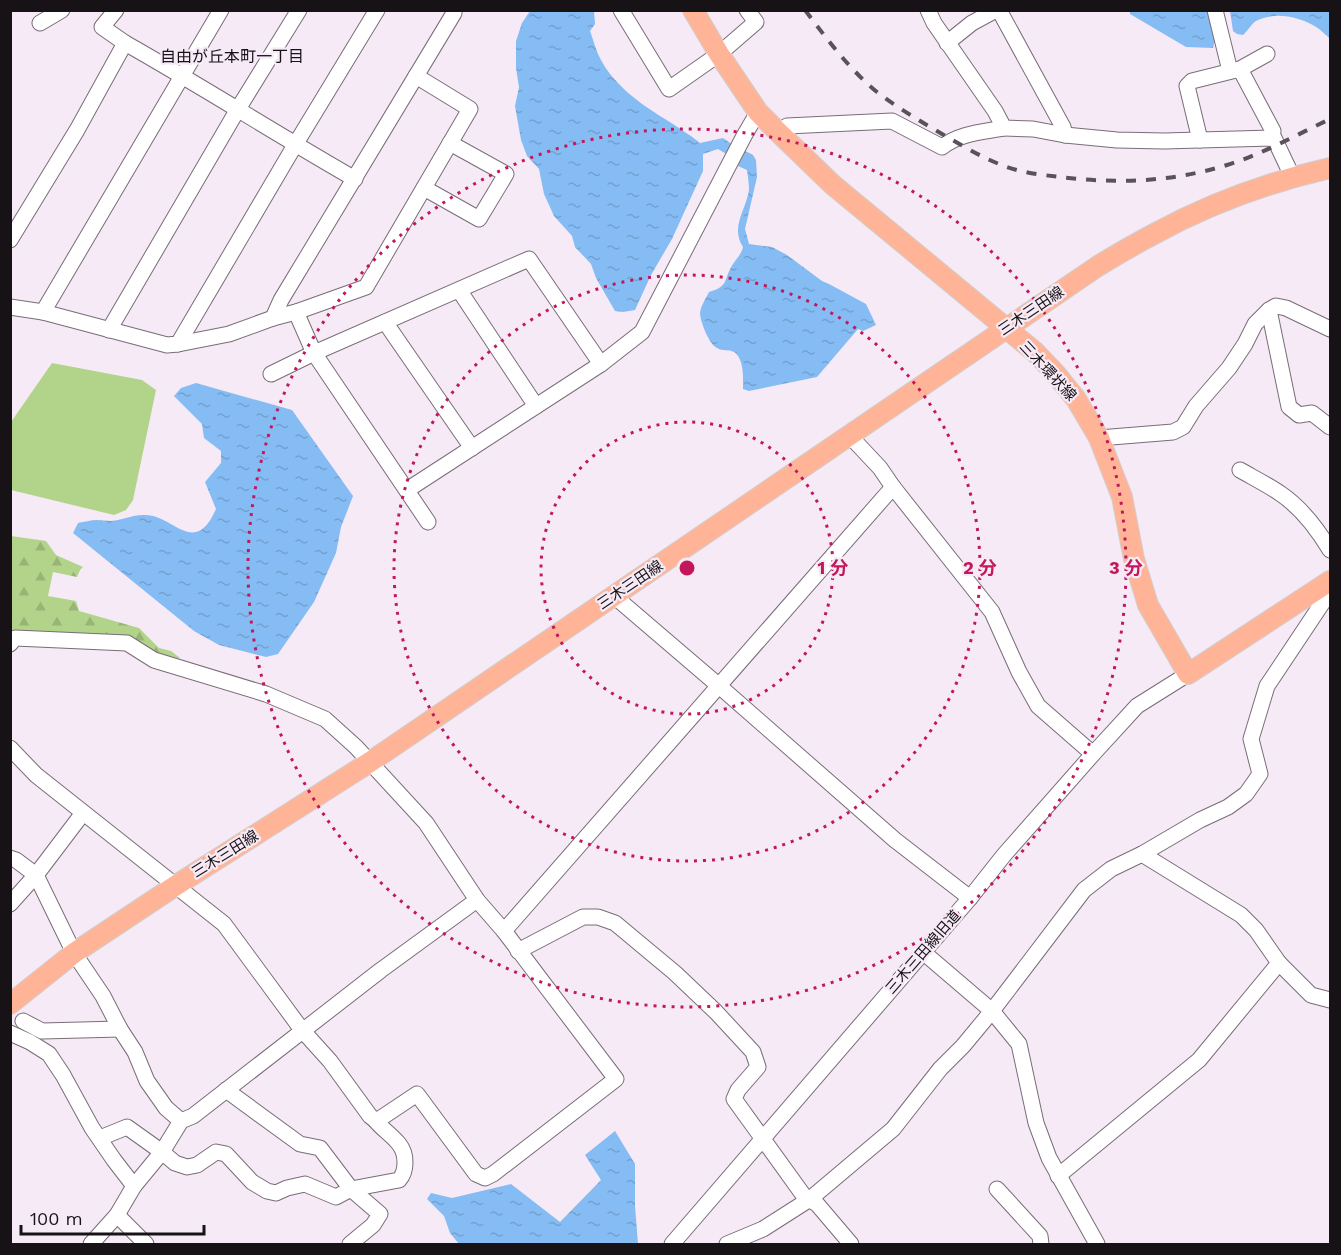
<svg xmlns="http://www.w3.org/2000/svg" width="1341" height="1255" font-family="'Work Sans','Noto Sans JP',sans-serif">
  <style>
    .forest { fill: url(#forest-firs) }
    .garden { fill: #b1d48a }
    .water { fill: url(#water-ripples) }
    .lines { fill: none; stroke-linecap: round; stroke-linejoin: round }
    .minor-casing { stroke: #786d77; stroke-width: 17 }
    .major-casing { stroke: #d0d0d0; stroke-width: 22 }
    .minor { stroke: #fff; stroke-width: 15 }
    .major { stroke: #ffb498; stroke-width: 20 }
    .rail { stroke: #595258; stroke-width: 4; stroke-dasharray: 10 10; stroke-linecap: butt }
    .ring { fill: none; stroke: #c2185b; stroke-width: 3; stroke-dasharray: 3 6 }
    .labels { text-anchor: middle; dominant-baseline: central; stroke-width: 4.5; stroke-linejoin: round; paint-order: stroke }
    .street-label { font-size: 15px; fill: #161215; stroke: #f6eaf6 }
    .neighbourhood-label { font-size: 16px; fill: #161215; stroke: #f6eaf6 }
    .centre { fill: #c2185b; stroke: #f6eaf6; stroke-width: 3 }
    .ring-label { font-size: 18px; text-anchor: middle; font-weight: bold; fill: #c2185b; stroke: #f6eaf6; stroke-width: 4.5; stroke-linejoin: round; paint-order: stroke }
  </style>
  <defs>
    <pattern id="forest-firs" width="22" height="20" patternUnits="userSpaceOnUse" patternTransform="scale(1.5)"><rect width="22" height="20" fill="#b1d48a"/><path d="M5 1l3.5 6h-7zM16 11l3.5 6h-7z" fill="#98b576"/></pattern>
    <pattern id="water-ripples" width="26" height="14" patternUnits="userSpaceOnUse" patternTransform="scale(1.5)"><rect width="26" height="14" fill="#85bcf4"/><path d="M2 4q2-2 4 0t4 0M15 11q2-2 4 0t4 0" fill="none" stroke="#72a1d0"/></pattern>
  </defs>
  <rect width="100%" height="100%" fill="#f6eaf6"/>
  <path class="forest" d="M 11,536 L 46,541 L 56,555 L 83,567 L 80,570 L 77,577 L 53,572 L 48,596 L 76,601 L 79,611 L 139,628 L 159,648 L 171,651 L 180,658 L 166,660 L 134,640 L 11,634 Z"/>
  <path class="garden" d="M 52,363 L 142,380 L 156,390 L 133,500 L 126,510 L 114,515 L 11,490 L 11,422 Z"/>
  <g class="water">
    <path d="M 530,11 L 594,11 L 595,24 L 590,31 C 593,39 595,47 598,54 C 611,83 639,103 665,119 C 677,127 689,134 700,143 L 723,138 L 733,145 L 728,155 L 718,149 L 703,154 L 703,171 L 672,239 L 651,275 L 635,310 L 623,312 L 615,311 L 596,278 L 591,264 L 575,247 L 572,236 L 554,216 L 544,194 L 539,169 L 527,156 L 521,140 L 515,106 L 519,87 L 516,68 L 516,41 L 522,23 Z"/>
    <path d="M 1130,11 L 1209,11 L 1215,40 L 1213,48 L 1186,47 L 1130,14 Z"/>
    <path d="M 1230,11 L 1330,11 L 1330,39 C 1326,35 1321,30 1316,27 C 1300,17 1274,11 1256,21 C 1251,24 1248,31 1243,35 L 1237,34 L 1233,31 Z"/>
    <path d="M 745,151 L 753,155 L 756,160 L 757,177 L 745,229 L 749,244 L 772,247 L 787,255 L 822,281 L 829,284 L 866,304 L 876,325 L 863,331 L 858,329 L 817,377 L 749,391 L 743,389 C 743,379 744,365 738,356 C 732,347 725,353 717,348 C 709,344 701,323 700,314 C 700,307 706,298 709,292 C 730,286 723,279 733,264 C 737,258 741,255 743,247 C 730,227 746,210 749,190 C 749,184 748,177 747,170 L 738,166 Z"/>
    <path d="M 196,383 L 292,410 L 353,496 L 341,527 L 336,553 L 314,602 L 278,654 L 266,657 L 219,645 L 194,631 L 73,533 L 78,523 C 84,522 91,520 97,520 C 101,520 106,521 111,521 C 122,520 132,515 143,515 C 173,513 194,559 216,509 L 205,482 L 221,463 L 221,451 L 204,438 L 202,424 L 174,396 L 181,388 Z"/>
    <path d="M 615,1131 L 635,1164 L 635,1206 L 638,1244 L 459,1244 L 450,1233 L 444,1216 L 427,1199 L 431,1193 L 452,1198 L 511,1184 L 560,1222 L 601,1180 L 585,1155 Z"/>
  </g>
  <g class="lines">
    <defs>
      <g id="minor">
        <path d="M 116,10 L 102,27 L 125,43"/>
        <path d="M 621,10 L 669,89 L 719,54 L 756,22 L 747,10"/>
        <path d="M 928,10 L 934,23 L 995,111 L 1004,128 L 1033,129 L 1065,135 L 1117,140 L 1164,141 L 1274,138 L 1292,176"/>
        <path d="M 999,10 L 1063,127 L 1065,135"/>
        <path d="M 1215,10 L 1230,71"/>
        <path d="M 40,23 L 62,10"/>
        <path d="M 947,43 L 972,23 L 996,10"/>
        <path d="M 1240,69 L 1273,131 L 1272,138"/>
        <path d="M 778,132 L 787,126 L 892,121 L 942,147 C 960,133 983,132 1004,128"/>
        <path d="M 1200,140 L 1187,86 L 1192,81 L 1240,69 L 1267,54"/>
        <path d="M 424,188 L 479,219 L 506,174 L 450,143"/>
        <path d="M 10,240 L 77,130 L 125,43 C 203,87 278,135 355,179"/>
        <path d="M 459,290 L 536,406"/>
        <path d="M 10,307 L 43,312 L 167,345 L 178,344 L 295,145 L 377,10"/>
        <path d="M 1269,310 L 1289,407 L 1299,415 L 1312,413 L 1330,427"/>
        <path d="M 43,312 L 221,10"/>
        <path d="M 296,312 L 314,353 L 428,522"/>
        <path d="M 273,318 L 281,300 L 454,13 L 454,10"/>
        <path d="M 385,322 L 472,448"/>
        <path d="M 109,330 L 238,109 L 299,10"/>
        <path d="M 178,344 L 229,334 L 273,318 L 296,312 L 366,287 L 470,109 L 416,76"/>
        <path d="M 271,374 L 314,353 L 529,259 L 601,364"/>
        <path d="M 849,435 L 880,468 L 893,487 L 992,612 L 1019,672 L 1038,706 L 1093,754"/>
        <path d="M 1099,438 L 1173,432 L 1183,427 L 1196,406 L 1229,368 L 1245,344 L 1255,324 L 1269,310 L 1276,306 L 1286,308 L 1330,329"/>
        <path d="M 1240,470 C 1254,478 1268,485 1281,494 C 1300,507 1318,530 1330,550"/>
        <path d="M 407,490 L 601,364 L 642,332 L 744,136 L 758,112"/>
        <path d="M 614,596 L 718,685 L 895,840 L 970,898"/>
        <path d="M 10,644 L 15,638 L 127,643 L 154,660 L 266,694 L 325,719 L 356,747 L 426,823 L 477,900 L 504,931 L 616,1079 L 493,1174 L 485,1178 L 476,1174 L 417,1094 L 381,1118 L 375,1120 L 370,1116 L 330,1061 L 302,1030 L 224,924 L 36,775 L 10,748"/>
        <path d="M 1142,854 L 1241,915 L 1256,930 L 1279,963 L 1311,995 L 1330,1000"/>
        <path d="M 10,858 L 16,860 L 36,875 L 74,953 L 103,996 L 120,1029 L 135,1052 L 147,1081 L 166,1108 L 181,1121"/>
        <path d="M 10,904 L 36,875 L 83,813"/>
        <path d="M 504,931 L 893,487"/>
        <path d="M 518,951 L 583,917 L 598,917 L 615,923 L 675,973 L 716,1012 L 753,1052 L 758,1067 L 738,1090 L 734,1099 L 804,1196 L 817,1204 L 851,1244"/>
        <path d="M 923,952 L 992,1011 L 1019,1044 L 1036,1123 L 1049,1158 L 1097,1244"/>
        <path d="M 23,1021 L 42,1031 L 120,1029"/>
        <path d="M 10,1033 L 30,1042 L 49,1054 L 63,1075 L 92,1128 L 114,1160 L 134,1186"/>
        <path d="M 226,1090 L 300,1144 L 320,1148 L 351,1189 L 380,1214 L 373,1225 L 350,1244"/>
        <path d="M 100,1138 L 127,1127 L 162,1152 L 175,1163 L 187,1167 L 197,1165 L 216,1152 L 226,1154 L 252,1182 L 267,1191 L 276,1193 L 287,1188 L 305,1184 L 336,1197 L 351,1189 L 399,1180 C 407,1171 407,1154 399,1144 C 392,1135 382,1129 375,1120"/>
        <path d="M 1058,1176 L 1199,1060 L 1279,963"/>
        <path d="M 997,1189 L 1040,1236 L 1041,1244"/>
        <path d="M 117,1215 L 146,1244"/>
        <path d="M 91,1244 L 117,1215 L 134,1186 L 162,1152 L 181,1121 L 193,1116 L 381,970 L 477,900"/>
        <path d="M 672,1244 L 970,898 L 1004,855 L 1093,754 L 1137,706 L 1188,674"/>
        <path d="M 727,1244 L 763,1229 L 810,1199 L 893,1129 L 940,1069 L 963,1046 L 992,1011 L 1084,890 L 1111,869 L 1142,854 L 1200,820 L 1228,807 L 1246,794 L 1260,774 L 1251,739 L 1267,686 L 1325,599 L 1319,590"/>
      </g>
      <g id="major">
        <path d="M 693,10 L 719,54 L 758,112 L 778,132 L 833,185 L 1035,352 L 1055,373 L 1076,399 L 1099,438 L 1122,497 L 1134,559 L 1148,605 L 1188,674 L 1330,581"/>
        <path d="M 10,1004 L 74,953 L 175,886 L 370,762 L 1098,266 C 1116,255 1135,244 1154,234 C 1209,204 1269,182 1330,168"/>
      </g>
    </defs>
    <use href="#minor" class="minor-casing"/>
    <use href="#major" class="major-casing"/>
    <use href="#minor" class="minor"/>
    <use href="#major" class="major"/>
    <path class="rail" d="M 805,10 C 827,39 849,69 877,92 C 898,108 920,121 942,134 C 963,146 984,159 1007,167 C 1024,173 1043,175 1060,177 C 1117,184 1172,182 1227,165 C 1263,154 1296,135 1330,119"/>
  </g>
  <g class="ring">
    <circle cx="687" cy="568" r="146"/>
    <circle cx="687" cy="568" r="293"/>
    <circle cx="687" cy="568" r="439"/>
  </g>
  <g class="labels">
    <g class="street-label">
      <text transform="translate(1031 311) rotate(-34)">三木三田線</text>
      <text transform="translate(1048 371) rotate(47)">三木環状線</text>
      <text transform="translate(630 585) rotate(-34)">三木三田線</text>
      <text transform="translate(225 854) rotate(-32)">三木三田線</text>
      <text transform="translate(923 952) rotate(-49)">三木三田線旧道</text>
    </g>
    <g class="neighbourhood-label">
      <text x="232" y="56">自由が丘本町一丁目</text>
    </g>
  </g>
  <circle cx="687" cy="568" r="9" class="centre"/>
  <g class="ring-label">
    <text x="833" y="574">1 分</text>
    <text x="980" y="574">2 分</text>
    <text x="1126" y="574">3 分</text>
  </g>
  <rect width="1341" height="1255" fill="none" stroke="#161215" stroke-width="24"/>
  <path d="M21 1225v9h183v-9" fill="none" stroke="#161215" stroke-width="3"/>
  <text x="30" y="1225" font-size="18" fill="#161215" stroke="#f6eaf6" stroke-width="4.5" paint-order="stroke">100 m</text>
</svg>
